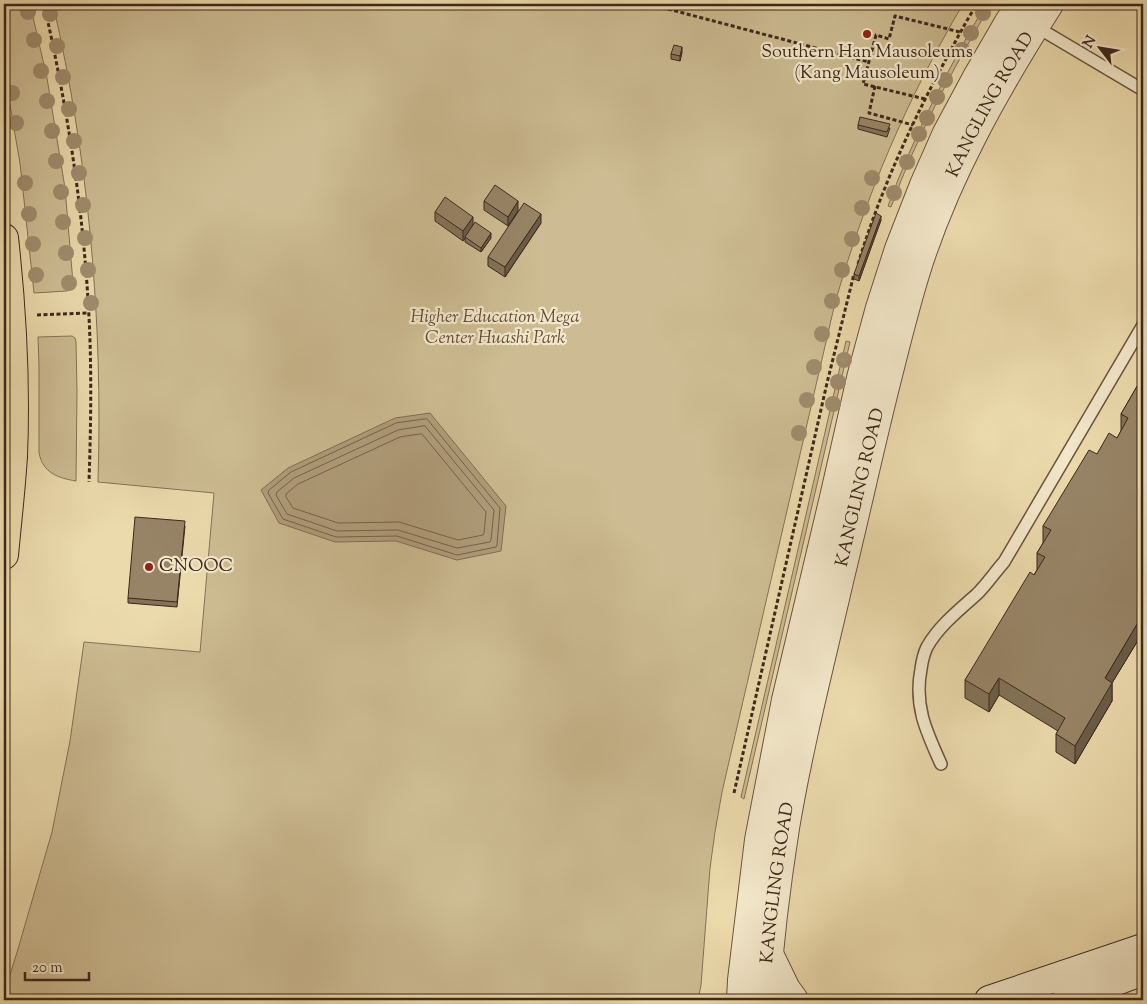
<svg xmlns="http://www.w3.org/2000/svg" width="1147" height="1004" font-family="'Sorts Mill Goudy',serif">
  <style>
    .green { fill: #cdbc93; stroke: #857257 }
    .water { fill: #b09d7b; stroke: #826e55 }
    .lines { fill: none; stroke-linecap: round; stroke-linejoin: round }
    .shore { stroke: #76624b; stroke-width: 1 }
    .service-casing { stroke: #68543f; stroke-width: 14 }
    .tertiary-casing { stroke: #68543f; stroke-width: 30 }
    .secondary-casing { stroke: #3d271b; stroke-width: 30 }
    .primary-casing { stroke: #3d271b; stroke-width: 30 }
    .path { stroke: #3d271b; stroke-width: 3; stroke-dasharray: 4 2.5; stroke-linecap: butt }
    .service { stroke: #f2e7c9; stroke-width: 11 }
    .tertiary { stroke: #f2e7c9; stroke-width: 28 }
    .secondary { stroke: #f2e7c9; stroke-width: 28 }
    .primary { stroke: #ebdaac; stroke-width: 28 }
    .tree { fill: #9f8c6d }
    .wall { fill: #827258; stroke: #3d271b }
    .shaded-wall { fill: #6a5c47; stroke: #3d271b }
    .building { fill: #978466; stroke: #3d271b }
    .poi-dot { fill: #8f2418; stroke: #f2e7c9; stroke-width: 2 }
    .labels { text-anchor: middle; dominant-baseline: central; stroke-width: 4.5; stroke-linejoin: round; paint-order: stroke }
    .poi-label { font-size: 18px; fill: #3d271b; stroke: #f2e7c9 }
    .street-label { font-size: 18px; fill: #3d271b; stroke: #f2e7c9 }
    .park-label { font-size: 18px; font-style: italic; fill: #614c39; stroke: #f2e7c9 }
  </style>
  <rect width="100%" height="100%" fill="#ebdaac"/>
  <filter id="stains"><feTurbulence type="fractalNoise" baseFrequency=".004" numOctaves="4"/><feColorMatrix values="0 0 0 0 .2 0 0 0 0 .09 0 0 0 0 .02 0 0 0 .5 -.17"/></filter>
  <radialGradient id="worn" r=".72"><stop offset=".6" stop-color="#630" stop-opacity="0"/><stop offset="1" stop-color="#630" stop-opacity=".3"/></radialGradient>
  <g class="green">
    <path d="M 4,4 L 30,4 L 47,78 L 65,188 L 73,283 L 71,289 L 67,291 L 34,293 L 20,163 L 4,71 Z"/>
    <path d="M 53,4 L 963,4 C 906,101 866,195 835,303 L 722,792 L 715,832 L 710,868 L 701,985 L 698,1000 L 4,1000 L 4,994 L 18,949 L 52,832 L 70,741 L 84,642 L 200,652 L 214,493 L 98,482 C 103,321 89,161 53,4 Z"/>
    <path d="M 986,4 L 991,4 C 953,69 917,135 891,207 L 888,206 C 914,135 948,68 986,4 Z"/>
    <path d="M 72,336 L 75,338 L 76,342 L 77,392 L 76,481 C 58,478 43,473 39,453 L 39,366 L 38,337 Z"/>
    <path d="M 846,341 L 850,342 L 744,799 L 741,797 Z"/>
  </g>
  <path class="water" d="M 430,413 L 506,506 L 501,551 L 457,560 L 396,541 L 335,542 L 279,523 L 261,490 L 288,468 L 395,418 Z"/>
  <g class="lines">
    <g class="shore">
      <path d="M 427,419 L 500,508 L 497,545 L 496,547 L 457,555 L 397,536 L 336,537 L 283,519 L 268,493 L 269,490 L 291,472 L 396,423 Z"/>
      <path d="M 425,426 L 494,510 L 491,540 L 490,542 L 457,548 L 398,530 L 337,531 L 287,514 L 276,495 L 277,492 L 294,478 L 398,430 Z"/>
      <path d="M 422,434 L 486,512 L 484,533 L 483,535 L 458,540 L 399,522 L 338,523 L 293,508 L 286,497 L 286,494 L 298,484 L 400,437 Z"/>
    </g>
    <defs>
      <g id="service">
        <path d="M 1035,26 L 1143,90"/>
        <path d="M 941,764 C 926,731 914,706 921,669 C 922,662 924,653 927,647 C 939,626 959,610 977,594 C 987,584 995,572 1004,562 L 1143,325"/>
      </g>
      <g id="tertiary">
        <path d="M 769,954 L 786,989 L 794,1000"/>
        <path d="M 741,1000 L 742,980 L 759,840 L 786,700 L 836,489 L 861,378 L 880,308 L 899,249 L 924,185 L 947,133 L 976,79 L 1009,22 L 1021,4"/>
        <path id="s1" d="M 765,1000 C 769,943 776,885 785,828 C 799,744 821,660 840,577 C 857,507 872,437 890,367 C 898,335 906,303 916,271 C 946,175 996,88 1049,4"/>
      </g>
      <g id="secondary">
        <path d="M 989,1000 L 1143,948"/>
        <path d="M 1066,1000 L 1143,971"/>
      </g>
      <path id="primary" d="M 4,238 C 12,310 16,383 13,456 C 11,489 7,522 4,555"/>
    </defs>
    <use href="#service" class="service-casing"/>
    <use href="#tertiary" class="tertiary-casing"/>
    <use href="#secondary" class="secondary-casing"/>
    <use href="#primary" class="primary-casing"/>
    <g class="path">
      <path d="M 44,4 C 66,102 82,200 88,300 C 92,360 91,421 89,482"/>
      <path d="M 649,4 L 869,62"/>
      <path d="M 875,86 L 869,113 L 913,125"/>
      <path d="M 925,99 L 863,84 L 876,35 L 889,39 L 895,16 L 960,32"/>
      <path d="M 858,264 C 878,198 906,135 938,74 C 951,50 963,26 977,4"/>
      <path d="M 37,315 L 88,313"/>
      <path d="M 734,793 L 827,383 L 854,274"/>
    </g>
    <use href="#service" class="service"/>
    <use href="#tertiary" class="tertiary"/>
    <use href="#secondary" class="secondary"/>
    <use href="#primary" class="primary"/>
  </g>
  <g class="tree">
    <circle cx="28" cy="12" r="8"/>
    <circle cx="983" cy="13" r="8"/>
    <circle cx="50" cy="14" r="8"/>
    <circle cx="971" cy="33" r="8"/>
    <circle cx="34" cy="40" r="8"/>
    <circle cx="57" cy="46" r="8"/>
    <circle cx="962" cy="50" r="8"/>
    <circle cx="41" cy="71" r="8"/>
    <circle cx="63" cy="77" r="8"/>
    <circle cx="945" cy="80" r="8"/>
    <circle cx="12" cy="93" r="8"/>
    <circle cx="937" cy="97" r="8"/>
    <circle cx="47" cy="101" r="8"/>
    <circle cx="69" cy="109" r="8"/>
    <circle cx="927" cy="118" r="8"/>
    <circle cx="16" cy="123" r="8"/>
    <circle cx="52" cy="131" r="8"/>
    <circle cx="919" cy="134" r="8"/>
    <circle cx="74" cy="141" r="8"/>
    <circle cx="56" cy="161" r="8"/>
    <circle cx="907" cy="162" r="8"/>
    <circle cx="79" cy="173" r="8"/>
    <circle cx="872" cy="178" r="8"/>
    <circle cx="25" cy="183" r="8"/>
    <circle cx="61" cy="192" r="8"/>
    <circle cx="894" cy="193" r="8"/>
    <circle cx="83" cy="205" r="8"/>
    <circle cx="862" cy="208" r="8"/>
    <circle cx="29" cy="214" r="8"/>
    <circle cx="63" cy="222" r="8"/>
    <circle cx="85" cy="238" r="8"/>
    <circle cx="852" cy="239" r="8"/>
    <circle cx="33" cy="244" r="8"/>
    <circle cx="66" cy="253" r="8"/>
    <circle cx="88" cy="270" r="8"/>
    <circle cx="842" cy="270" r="8"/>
    <circle cx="36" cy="275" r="8"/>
    <circle cx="69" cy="283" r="8"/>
    <circle cx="832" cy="301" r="8"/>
    <circle cx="91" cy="303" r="8"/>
    <circle cx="822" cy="334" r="8"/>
    <circle cx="844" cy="360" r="8"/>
    <circle cx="814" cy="367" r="8"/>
    <circle cx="838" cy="382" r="8"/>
    <circle cx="807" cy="400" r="8"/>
    <circle cx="833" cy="404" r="8"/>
    <circle cx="799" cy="433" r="8"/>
  </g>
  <g class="wall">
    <path d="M 682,52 L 680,61 L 671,59 L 671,54 Z"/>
    <path d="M 858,125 L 890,128 L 887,137 L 858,129 Z"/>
    <path d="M 484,201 L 518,211 L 508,226 L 484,210 Z"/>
    <path d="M 435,212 L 473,225 L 491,238 L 481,252 L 465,242 L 465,237 L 463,241 L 435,221 Z"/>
    <path d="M 881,220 L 859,281 L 854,279 L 854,274 Z"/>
    <path d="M 541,223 L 505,277 L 488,266 L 488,257 Z"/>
    <path d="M 1143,376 L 1143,632 L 1112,683 L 1112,701 L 1075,764 L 1056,752 L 1056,734 L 1058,731 L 999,695 L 989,712 L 965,698 L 965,680 L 1037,570 L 1037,553 L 1043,543 L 1043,526 L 1097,454 L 1117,438 L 1121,431 L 1121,414 Z"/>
    <path d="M 185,526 L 177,607 L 128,603 L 128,598 Z"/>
  </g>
  <g class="shaded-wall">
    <path d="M 682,47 L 682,52 L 680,61 L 680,56 Z"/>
    <path d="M 518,201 L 518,211 L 508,226 L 508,217 Z"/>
    <path d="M 541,214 L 541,223 L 505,277 L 505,267 Z"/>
    <path d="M 881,216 L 881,220 L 859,281 L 859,276 Z"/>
    <path d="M 473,217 L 473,226 L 463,241 L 463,231 Z"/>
    <path d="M 491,233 L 491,238 L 481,252 L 481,248 Z"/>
    <path d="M 1143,614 L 1143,632 L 1112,683 L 1112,701 L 1075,764 L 1075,746 L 1105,678 Z"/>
    <path d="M 999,678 L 999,695 L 989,712 L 989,694 Z"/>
  </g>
  <g class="building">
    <path d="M 674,45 L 682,47 L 680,56 L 671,54 Z"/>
    <path d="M 860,117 L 890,124 L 887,132 L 858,125 Z"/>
    <path d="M 495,185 L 518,201 L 508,217 L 484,201 Z"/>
    <path d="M 445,197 L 473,217 L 463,231 L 435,212 Z"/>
    <path d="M 524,203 L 541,214 L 505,267 L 488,257 Z"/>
    <path d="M 876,213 L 881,216 L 859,276 L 854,274 Z"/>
    <path d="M 475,222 L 491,233 L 481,248 L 465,237 Z"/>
    <path d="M 1143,376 L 1143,614 L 1105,678 L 1112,683 L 1075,746 L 1056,734 L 1065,718 L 999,678 L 989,694 L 965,680 L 1030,572 L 1034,575 L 1045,557 L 1037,553 L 1051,530 L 1043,526 L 1089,450 L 1097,454 L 1109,433 L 1117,438 L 1128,418 L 1121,414 Z"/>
    <path d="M 135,517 L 185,521 L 177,602 L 128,598 Z"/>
  </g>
  <g class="poi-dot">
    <circle cx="867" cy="34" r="5"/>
    <circle cx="149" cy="567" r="5"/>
  </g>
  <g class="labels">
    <g class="poi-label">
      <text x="867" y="53">Southern Han Mausoleums<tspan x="867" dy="21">(Kang Mausoleum)</tspan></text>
      <text x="159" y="567" text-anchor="start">CNOOC</text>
    </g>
    <g class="street-label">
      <text stroke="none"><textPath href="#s1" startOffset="928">KANGLING ROAD</textPath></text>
      <text stroke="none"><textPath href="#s1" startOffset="522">KANGLING ROAD</textPath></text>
      <text stroke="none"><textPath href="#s1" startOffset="118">KANGLING ROAD</textPath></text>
    </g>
    <g class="park-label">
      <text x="495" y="318">Higher Education Mega<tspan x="495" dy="21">Center Huashi Park</tspan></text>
    </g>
  </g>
  <rect width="1147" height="1004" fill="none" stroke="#ebdaac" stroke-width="20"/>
  <rect x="5" y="5" width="1137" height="994" fill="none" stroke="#3d271b" stroke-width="2.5"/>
  <rect x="10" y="10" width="1127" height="984" fill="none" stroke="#3d271b"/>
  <g transform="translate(1100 48) rotate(301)" stroke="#f2e7c9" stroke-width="4" paint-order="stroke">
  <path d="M0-4L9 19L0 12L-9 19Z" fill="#3d271b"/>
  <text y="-8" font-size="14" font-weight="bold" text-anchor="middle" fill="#3d271b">N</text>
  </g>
  <path d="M25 972v8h64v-8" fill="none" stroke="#3d271b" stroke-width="2.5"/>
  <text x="32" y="972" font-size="15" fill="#3d271b" stroke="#f2e7c9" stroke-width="4" paint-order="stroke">20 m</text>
  <rect width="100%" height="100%" filter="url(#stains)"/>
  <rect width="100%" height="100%" fill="url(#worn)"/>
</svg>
